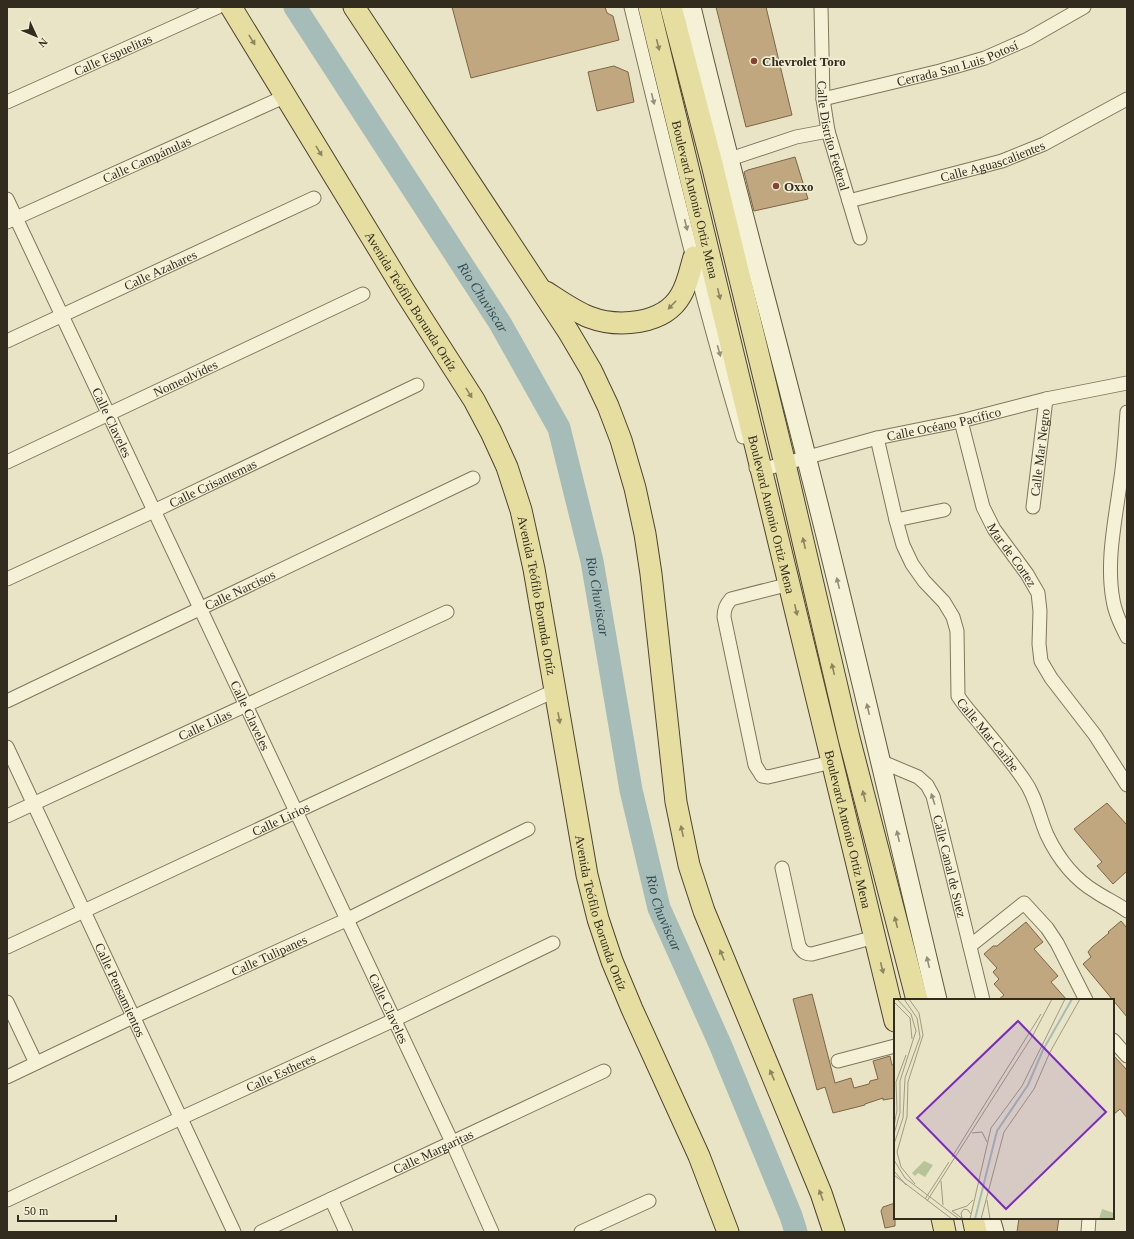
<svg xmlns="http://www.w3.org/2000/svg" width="1134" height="1239" font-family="'Times New Roman',serif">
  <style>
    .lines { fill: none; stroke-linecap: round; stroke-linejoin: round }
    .river { stroke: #a6bcb9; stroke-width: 23 }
    .building { fill: #c1a77f; stroke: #7c6646 }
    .street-casing { stroke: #80765d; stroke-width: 15 }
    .secondary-casing { stroke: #625840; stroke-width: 21 }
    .primary-casing { stroke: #4f4431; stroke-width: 23 }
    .street { stroke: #f4f1d7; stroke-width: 13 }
    .secondary { stroke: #f4f1d7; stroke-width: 19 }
    .primary { stroke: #e6dea1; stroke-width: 21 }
    .oneway { fill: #8c8560 }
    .oneway2 { fill: #938e7b }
    .poi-dot { fill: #874435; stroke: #f0edd3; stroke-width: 1.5 }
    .labels { text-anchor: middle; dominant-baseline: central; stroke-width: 3.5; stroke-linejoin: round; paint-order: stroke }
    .street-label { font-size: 13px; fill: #322c1f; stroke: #f0edd3 }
    .poi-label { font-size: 13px; font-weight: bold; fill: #322c1f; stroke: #f0edd3; text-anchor: start }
    .water-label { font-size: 14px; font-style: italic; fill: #304c50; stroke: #f0edd3 }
    .inset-river { fill: none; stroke: #a6bcb9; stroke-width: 2 }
    .inset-road { fill: none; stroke: #9f9a83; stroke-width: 1 }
    .view { fill: #7b2cbf; fill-opacity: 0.15; stroke: #7b2cbf; stroke-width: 2 }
    .inset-edge { fill: none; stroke: #322c1f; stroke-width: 2 }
  </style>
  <rect width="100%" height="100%" fill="#e8e4c5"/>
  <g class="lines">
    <path class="river" id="s1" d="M 295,7 L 500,323 L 559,428 L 592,561 L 631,790 L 659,908 L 720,1044 L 791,1216 L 796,1232"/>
  </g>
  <g class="building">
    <path d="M 452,7 L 605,7 L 607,13 L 613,16 L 619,40 L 471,78 Z"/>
    <path d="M 716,7 L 766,7 L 792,115 L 746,127 Z"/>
    <path d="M 614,66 L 628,72 L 634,102 L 597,111 L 588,72 Z"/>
    <path d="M 795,157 L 808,199 L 754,211 L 744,172 L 748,170 Z"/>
    <path d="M 1107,803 L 1127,825 L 1127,871 L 1113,884 L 1097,866 L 1102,862 L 1074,829 Z"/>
    <path d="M 1121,921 L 1127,928 L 1127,1017 L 1083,964 L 1091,957 L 1088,952 L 1092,947 L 1109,933 L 1108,932 Z"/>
    <path d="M 1026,922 L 1043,942 L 1034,949 L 1058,976 L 1051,982 L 1067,1000 L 998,1000 L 1004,995 L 994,984 L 999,979 L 993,972 L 997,968 L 984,954 L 993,946 L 997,946 Z"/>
    <path d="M 812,994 L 835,1083 L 851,1078 L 854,1088 L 869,1084 L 870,1081 L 878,1079 L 873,1061 L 890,1056 L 892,1065 L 895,1065 L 895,1098 L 883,1100 L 883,1098 L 865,1104 L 865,1105 L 833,1113 L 825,1087 L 817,1090 L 793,999 Z"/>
    <path d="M 1113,1055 L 1127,1070 L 1127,1118 L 1120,1109 L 1113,1115 Z"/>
    <path d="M 895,1203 L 895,1226 L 885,1228 L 881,1211 L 883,1207 Z"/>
    <path d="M 1019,1218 L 1059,1218 L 1057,1232 L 1017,1232 Z"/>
  </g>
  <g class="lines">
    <defs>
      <g id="street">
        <path d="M 631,7 C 666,151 700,295 743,437"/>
        <path id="s2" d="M 821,7 L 823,99 L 828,131 L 860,238"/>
        <path id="s3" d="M 823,99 L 940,71 L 985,58 L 1028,39 L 1084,7"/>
        <path id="s4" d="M 7,102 L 218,7"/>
        <path d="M 721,162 L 796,137 L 828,131"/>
        <path id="s5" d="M 7,199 L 452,1142 L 492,1232"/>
        <path id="s6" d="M 849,201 L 1002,161 L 1044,144 L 1127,99"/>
        <path id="s7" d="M 7,222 L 286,96"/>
        <path id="s8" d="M 7,341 L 314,198"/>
        <path d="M 1127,412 C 1125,436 1124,460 1120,484 C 1115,522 1106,562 1113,600 C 1115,613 1121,625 1127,637"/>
        <path id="s9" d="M 961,421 L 983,507 L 994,529 L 1027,574 L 1038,593 L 1040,611 L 1039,644 L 1041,661 L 1051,678 L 1095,735 L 1127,785"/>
        <path id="s10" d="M 877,438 L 896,520 L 903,545 L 912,564 L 924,581 L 944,602 L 953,617 L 957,631 L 958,696 C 965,707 973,715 981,725 C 996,743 1011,761 1024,780 C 1036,796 1039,817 1047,835 C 1058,858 1074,879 1096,892 C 1106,899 1117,903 1127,911"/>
        <path id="s11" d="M 7,462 L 363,294"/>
        <path id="s12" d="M 756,468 L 761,470 L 877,438 L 961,421 L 1046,399 L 1127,383"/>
        <path id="s13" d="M 1033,507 L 1046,399"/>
        <path d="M 896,520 L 944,510"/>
        <path id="s14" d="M 7,579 L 154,511 L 417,385"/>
        <path d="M 790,584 L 731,599 C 726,605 724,609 724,617 L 755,765 L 762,776 L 768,777 L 832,762"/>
        <path id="s15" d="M 7,701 L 473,478"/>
        <path id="s16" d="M 7,747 L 234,1232"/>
        <path id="s17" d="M 880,761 L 918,777 L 927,785 L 933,796 L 983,1000"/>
        <path id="s18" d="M 7,816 L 447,612"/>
        <path d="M 782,868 L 799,946 C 803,952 805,954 812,954 L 875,937"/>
        <path d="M 970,946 L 1024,903 L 1047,928 L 1057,943 L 1086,1000"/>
        <path id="s19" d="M 7,947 L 554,691"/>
        <path d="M 7,1002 L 36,1063"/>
        <path d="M 1113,1040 L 1127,1056"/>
        <path d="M 838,1061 L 895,1046"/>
        <path id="s20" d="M 7,1077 L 133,1017 L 346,920 L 528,829"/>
        <path d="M 331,1199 L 346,1232"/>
        <path id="s21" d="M 7,1200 L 181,1118 L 394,1020 L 553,943"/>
        <path id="s22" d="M 261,1232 L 604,1071"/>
        <path d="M 581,1232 L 649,1201"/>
        <path d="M 1088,1232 L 1089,1218"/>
      </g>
      <g id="secondary">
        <path d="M 691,7 C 727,159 769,309 807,460 C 853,640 894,820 937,1000"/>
        <path d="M 990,1218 L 994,1232"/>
      </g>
      <g id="primary">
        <path id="s23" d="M 231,7 L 405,292 L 474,400 L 491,432 L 507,467 L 521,510 L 534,569 L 587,875 L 598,919 L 612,961 L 632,1009 L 699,1156 L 728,1232"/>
        <path d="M 354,7 L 568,331 L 591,370 L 608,406 L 621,440 L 635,488 L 645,534 L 651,574 L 676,802 L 689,865 L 704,911 L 821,1193 L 834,1232"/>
        <path id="s24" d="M 649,7 L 895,1021"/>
        <path d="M 671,7 L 712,164 L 785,464 L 849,738 L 917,1000"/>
        <path d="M 546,292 C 560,301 574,311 589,317 C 618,328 664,325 681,295 C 688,283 690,270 694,257"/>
        <path d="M 942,1218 L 945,1232"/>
        <path d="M 973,1218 L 976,1232"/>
      </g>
    </defs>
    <use href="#street" class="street-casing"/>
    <use href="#secondary" class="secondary-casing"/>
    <use href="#primary" class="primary-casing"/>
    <use href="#street" class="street"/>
    <use href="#secondary" class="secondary"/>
    <use href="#primary" class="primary"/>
  </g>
  <defs><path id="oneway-solid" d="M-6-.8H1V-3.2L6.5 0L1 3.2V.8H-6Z"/></defs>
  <g class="oneway">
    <use href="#oneway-solid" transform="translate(252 40) rotate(58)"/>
    <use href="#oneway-solid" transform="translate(658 45) rotate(76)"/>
    <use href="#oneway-solid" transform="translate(319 151) rotate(59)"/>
    <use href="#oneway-solid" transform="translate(719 294) rotate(76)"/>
    <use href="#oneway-solid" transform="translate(672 305) rotate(134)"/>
    <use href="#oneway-solid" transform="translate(469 393) rotate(58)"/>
    <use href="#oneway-solid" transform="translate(804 543) rotate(-103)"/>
    <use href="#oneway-solid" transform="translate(796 610) rotate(77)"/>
    <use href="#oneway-solid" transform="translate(833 669) rotate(-103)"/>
    <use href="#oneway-solid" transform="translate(559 718) rotate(80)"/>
    <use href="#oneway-solid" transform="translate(864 796) rotate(-104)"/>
    <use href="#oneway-solid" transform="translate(682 831) rotate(-102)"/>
    <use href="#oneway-solid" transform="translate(896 922) rotate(-104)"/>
    <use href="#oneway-solid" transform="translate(722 955) rotate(-112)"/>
    <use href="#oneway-solid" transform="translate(882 968) rotate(76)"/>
    <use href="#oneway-solid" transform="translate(772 1075) rotate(-113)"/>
    <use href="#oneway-solid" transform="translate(821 1195) rotate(-110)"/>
  </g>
  <g class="oneway2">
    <use href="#oneway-solid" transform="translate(653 99) rotate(76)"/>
    <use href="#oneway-solid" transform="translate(686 225) rotate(76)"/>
    <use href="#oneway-solid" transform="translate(719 351) rotate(74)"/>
    <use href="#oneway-solid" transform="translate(838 583) rotate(-104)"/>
    <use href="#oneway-solid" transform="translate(868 709) rotate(-103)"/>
    <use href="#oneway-solid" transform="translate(933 799) rotate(-108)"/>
    <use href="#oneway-solid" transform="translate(898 836) rotate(-103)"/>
    <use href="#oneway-solid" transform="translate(928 962) rotate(-103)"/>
  </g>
  <g class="poi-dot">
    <circle cx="754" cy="61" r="4"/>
    <circle cx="776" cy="186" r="4"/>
  </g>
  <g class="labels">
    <g class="street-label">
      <text stroke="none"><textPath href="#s4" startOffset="116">Calle Espuelitas</textPath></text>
      <text stroke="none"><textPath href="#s3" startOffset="139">Cerrada San Luis Potosí</textPath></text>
      <text stroke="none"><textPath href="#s2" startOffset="130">Calle Distrito Federal</textPath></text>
      <text stroke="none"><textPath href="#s7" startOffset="153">Calle Campánulas</textPath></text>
      <text stroke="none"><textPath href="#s6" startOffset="149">Calle Aguascalientes</textPath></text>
      <text stroke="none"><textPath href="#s24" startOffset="198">Boulevard Antonio Ortiz Mena</textPath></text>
      <text stroke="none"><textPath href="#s8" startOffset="169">Calle Azahares</textPath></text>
      <text stroke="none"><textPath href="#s23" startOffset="345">Avenida Teófilo Borunda Ortíz</textPath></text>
      <text stroke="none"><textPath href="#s11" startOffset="197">Nomeolvides</textPath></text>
      <text stroke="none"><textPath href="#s5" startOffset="247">Calle Claveles</textPath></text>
      <text stroke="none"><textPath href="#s12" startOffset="194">Calle Océano Pacífico</textPath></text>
      <text stroke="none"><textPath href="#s13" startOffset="55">Calle Mar Negro</textPath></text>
      <text stroke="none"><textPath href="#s14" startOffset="227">Calle Crisantemas</textPath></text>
      <text stroke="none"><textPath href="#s24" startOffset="522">Boulevard Antonio Ortiz Mena</textPath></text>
      <text stroke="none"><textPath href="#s9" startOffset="145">Mar de Cortez</textPath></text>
      <text stroke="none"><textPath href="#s15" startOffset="258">Calle Narcisos</textPath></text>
      <text stroke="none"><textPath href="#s23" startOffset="669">Avenida Teófilo Borunda Ortíz</textPath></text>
      <text stroke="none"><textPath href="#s5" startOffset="571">Calle Claveles</textPath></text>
      <text stroke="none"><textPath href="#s18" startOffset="218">Calle Lilas</textPath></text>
      <text stroke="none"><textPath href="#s10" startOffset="327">Calle Mar Caribe</textPath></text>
      <text stroke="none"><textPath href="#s19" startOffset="302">Calle Lirios</textPath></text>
      <text stroke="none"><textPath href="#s24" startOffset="846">Boulevard Antonio Ortiz Mena</textPath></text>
      <text stroke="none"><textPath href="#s17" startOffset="138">Calle Canal de Suez</textPath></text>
      <text stroke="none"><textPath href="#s23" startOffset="993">Avenida Teófilo Borunda Ortíz</textPath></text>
      <text stroke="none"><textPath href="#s20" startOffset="289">Calle Tulipanes</textPath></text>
      <text stroke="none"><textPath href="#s16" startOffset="268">Calle Pensamientos</textPath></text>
      <text stroke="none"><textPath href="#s5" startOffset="895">Calle Claveles</textPath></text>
      <text stroke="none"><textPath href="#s21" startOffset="302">Calle Estheres</textPath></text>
      <text stroke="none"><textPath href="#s22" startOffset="190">Calle Margaritas</textPath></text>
    </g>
    <g class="poi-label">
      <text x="762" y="61">Chevrolet Toro</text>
      <text x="784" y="186">Oxxo</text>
    </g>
    <g class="water-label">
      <text stroke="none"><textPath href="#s1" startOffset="346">Rio Chuviscar</textPath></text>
      <text stroke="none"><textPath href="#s1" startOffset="670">Rio Chuviscar</textPath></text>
      <text stroke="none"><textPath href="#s1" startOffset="994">Rio Chuviscar</textPath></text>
    </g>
  </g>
  <g transform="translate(894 999)">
    <rect width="220" height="220" fill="#e8e4c5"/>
    <path d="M 30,162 L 39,166 L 31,178 L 24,174 L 21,177 L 18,174 ZM 208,210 L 220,214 L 220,220 L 205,220 Z" fill="#b7c49a"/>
    <path class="inset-river" d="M 81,220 L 103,132 L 134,86 L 149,51 L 178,0"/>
    <path class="inset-road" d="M 15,0 L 25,14 L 29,36 L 14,83 L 13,118 L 3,153 L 7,168 L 21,185M 0,3 L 16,19 L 18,40M 0,127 L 3,111 L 2,83 L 12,56M 78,134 L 88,133 L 93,143M 0,135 L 6,114 L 6,82 L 22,32 L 17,15 L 3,0M 0,145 L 9,119 L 11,79 L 26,38 L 23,19 L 10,0M 58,158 L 147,15M 0,161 L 11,179 L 65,220M 0,172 L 12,186M 0,176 L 58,220M 47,182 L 49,206M 31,200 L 55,163M 93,201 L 96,220M 33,202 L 139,36 L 158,0M 58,212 L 69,220M 58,212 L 73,207 L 79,201M 68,219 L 67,214 L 70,210 L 74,211 L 77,215M 76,220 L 97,129 L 128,87 L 171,0M 87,220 L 110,133 L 140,90 L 156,53 L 186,0"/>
    <path class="view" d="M 124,22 L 212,113 L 112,210 L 23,119 Z"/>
    <rect width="220" height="220" class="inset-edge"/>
  </g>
  <rect width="1134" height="1239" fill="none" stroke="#322c1f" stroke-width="16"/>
  <g transform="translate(36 36) rotate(134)" stroke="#f0edd3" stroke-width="3" paint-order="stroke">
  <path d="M0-3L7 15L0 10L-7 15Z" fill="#322c1f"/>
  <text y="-6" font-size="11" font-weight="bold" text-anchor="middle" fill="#322c1f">N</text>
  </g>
  <path d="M18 1215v6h98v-6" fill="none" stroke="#322c1f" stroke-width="2"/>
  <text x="24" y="1215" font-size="12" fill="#322c1f" stroke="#f0edd3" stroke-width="3" paint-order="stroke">50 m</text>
</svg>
